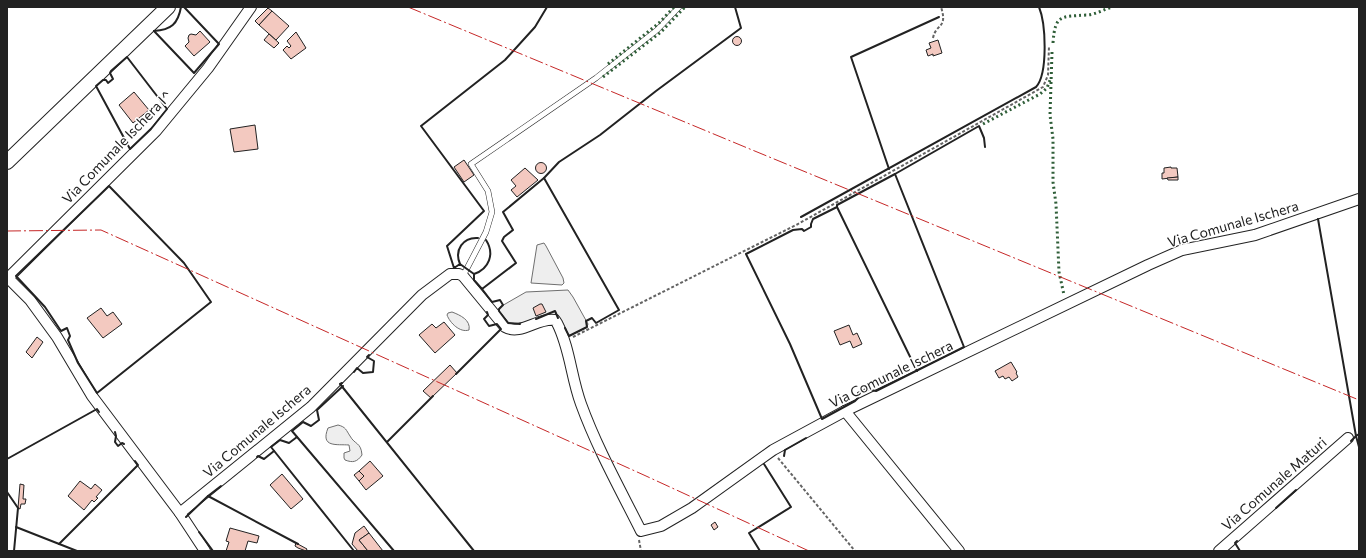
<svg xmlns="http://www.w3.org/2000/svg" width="1366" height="558" viewBox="0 0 1366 558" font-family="Commissioner,sans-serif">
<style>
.green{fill:#eee;stroke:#6f6f6f}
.building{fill:#f3c9c0;stroke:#222}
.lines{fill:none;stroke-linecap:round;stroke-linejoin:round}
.lane-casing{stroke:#222;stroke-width:6}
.street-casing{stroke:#222;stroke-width:12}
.secondary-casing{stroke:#222;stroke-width:16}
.path{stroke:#646464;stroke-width:2;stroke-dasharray:3 2;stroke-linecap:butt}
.lane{stroke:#fff;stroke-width:5}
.street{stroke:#fff;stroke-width:10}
.secondary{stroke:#fff;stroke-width:14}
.hedge{stroke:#2f5e38;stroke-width:3;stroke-dasharray:2 3;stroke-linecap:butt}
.wall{stroke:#222;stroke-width:2}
.power{stroke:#c62828;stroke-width:1;stroke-dasharray:14 3 2 3;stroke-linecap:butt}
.labels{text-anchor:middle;stroke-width:3;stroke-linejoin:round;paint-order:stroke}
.street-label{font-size:14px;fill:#222;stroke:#fff}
</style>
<rect width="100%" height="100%" fill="#fff"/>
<g class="green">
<path d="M544,243L546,246L563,278L564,283L562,285L531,283L537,245Z"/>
<path d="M568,290L573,297L588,324L587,327L569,336L555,311C539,318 526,325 508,323L499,311L500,307L526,292Z"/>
<path d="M452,312C460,315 471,320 469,330C460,333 450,323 447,315L448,313Z"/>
<path d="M338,425C346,427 346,430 350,436C355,445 361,442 362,455C357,462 353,463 345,460L344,458V453L350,451L349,445C337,444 320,448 328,428Z"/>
</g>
<g class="building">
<path d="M268,8L272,11L259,25L255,21Z"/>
<path d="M272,11L289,26L276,40L259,25Z"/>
<path d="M200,31L210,42L194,56L185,46L189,42L188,38L189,35L191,34L196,35Z"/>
<path d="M296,32L306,48L291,59L283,50L287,46L289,48L291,46L287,41Z"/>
<path d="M269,34L279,43L274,48L264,40Z"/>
<circle cx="737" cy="41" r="4.5"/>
<path d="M938,40L942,53L933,56V54L928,56L926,50L931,48L929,43Z"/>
<path d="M134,92L149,110L133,123L119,105Z"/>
<path d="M255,125L258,149L234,152L230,129Z"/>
<path d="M464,160L474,175L464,182L454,167Z"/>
<circle cx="541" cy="168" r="5.5"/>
<path d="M1171,167V168H1177L1178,177L1162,179V173H1164V168Z"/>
<path d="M525,168L538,180L517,197L511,190L516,186L511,180Z"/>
<path d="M1178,177V180H1168L1167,178Z"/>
<path d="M540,304H542L546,312L536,316L533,308Z"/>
<path d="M101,308L107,316L113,312L122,324L103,338L87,318Z"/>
<path d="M444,322L455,335L435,353L419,335L432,324L436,328Z"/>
<path d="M849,325L853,335L857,333L862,344L853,348L850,341L840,345L834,331Z"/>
<path d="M37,337L43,342L32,358L26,352Z"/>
<path d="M1011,362L1017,372L1016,373L1018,377L1012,381L1009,377L1005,379L1003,376L999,378L995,371Z"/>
<path d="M450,365L457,373L431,398L423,391Z"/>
<path d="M370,461L383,476L366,490L359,481L364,476L359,471Z"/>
<path d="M359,471L364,476L359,481L354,475Z"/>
<path d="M282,474L303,499L291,509L270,485Z"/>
<path d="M80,481L91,489L95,484L102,490L96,497L98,498L94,502L92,500L84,510L68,496Z"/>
<path d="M20,484L24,485L23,499H26L25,504H21L20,509L18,508Z"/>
<path d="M715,522L718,527L714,530L711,525Z"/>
<path d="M364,526L369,533L359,540L368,551H358L352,544L355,533Z"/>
<path d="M230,528L259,536L257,543L248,541L245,551H226L229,542L226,541Z"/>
<path d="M369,533L383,551H368L359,540Z"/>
<path d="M296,543L307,549L306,551L298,548L295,546Z"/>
</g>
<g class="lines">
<defs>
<path id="lane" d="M463,276L486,232L492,212L488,191L471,164L596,78L657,30L679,7"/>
<g id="street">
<path d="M8,278L156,131L208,68L251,7"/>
<path d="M7,279L8,278L30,300L57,337L92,396L180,513L311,407L422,295L450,274H459L463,276L505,327C521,336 538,317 555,320L557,323C570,348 571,377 581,404C597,448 620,489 641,531L661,526L692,508L773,450L845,411L1148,265L1182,250L1255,235L1359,199"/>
<path d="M845,411L959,551"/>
<path d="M180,513L205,551"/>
<path d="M1219,551L1348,438"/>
</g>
<path id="secondary" d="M7,162L168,7"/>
</defs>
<use href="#lane" class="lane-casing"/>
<use href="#street" class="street-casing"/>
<use href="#secondary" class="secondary-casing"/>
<g class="path">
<path d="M933,38C936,23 948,29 941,7"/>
<path d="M573,337L798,224L1043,87L1048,75L1049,46"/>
<path d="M778,458L855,551"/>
<path d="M639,540L641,551"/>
</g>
<use href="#lane" class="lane"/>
<use href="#street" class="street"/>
<use href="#secondary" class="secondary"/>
<g class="hedge">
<path d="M1053,43C1055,14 1061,17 1086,15C1095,15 1104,9 1113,7"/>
<path d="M1052,52L1050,115L1053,139V182L1056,204L1059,272L1064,295"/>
<path d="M608,64L659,23L674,7"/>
<path d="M603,77L661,32L685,7"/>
<path d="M983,124L1040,94L1047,88L1050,80"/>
</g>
<g class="wall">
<path d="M547,7L535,27L505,60L421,126L484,211L447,246L454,268L460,264L474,274V280L482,289L516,263L502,241L504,237L513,230L503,212L544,178L559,162L600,135L656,91L741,28L735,7"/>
<path d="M154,31L194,73L219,44L184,7"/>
<path d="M154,31C171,30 178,24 181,7"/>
<path d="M127,57L167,109L151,129L130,149L96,86L103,80H106L108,83L113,79L110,73L111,71Z"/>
<path d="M889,169L851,57L939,17"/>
<path d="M895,174L964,347L876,391L866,389L858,393V398L855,401L822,419L790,344L746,254L793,230L802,229L804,231L811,227V224L813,219L837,207V205Z"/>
<path d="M895,174L979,126L984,138L985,147"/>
<path d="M544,178L619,310L596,323L592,318L586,321L587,327L569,336L565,328"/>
<path d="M109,186L184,263L211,302L97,393L78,363L68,340L70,336L67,328L61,331L45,307L16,276Z"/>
<path d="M837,207L917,371"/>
<path d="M801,217L1036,87C1048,74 1046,24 1039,7"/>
<path d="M1318,219L1356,436L1359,434"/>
<path d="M460,264C454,250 463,237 478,238"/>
<path d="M474,274C489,269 495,254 486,240"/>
<path d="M482,289L492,302L500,300L503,305L499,309V311L508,323L520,324"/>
<path d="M536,319L555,311L558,318"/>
<path d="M354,372L357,368L363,373L373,372L374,361L367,357L369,355"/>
<path d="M456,374L501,329L497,324L489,326L484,319L488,315L487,312"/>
<path d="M342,383L340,384L474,551"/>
<path d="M343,386L317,410L319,420L311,426L303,422L292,431L394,551"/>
<path d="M115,432L116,436L115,442L118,446L122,443L124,444"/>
<path d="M297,437L289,443L280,440L271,447L354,551"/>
<path d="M1351,441L1356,436L1359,447"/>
<path d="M387,442L433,396"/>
<path d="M784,456L785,450L806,438"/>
<path d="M257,457L258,456L264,459L274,451"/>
<path d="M7,459L97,409L99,412"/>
<path d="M7,492L18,508L14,551"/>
<path d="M208,496L221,486"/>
<path d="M1276,508L1296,490"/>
<path d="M186,517L208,496L298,544"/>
<path d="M16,527L77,551"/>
<path d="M199,532L213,551"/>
<path d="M1237,541L1235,543L1240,551"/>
<path d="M59,544L138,465L135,461"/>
<path d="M760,551L749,533L791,507L764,464"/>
</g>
<g class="power">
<path d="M408,7L745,147L1359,400"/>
<path d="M7,231L101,230L646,476L809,551"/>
</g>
</g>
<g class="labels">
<g class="street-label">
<text transform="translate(117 147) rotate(-46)" y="5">Via Comunale Ischera I^</text>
<text transform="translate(1233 224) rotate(-16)" y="5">Via Comunale Ischera</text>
<text transform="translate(891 374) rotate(-26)" y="5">Via Comunale Ischera</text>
<text transform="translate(257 431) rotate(-40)" y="5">Via Comunale Ischera</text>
<text transform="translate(1274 484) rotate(-41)" y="5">Via Comunale Maturi</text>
</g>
</g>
<rect width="1366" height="558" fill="none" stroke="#222222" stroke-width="16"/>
</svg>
